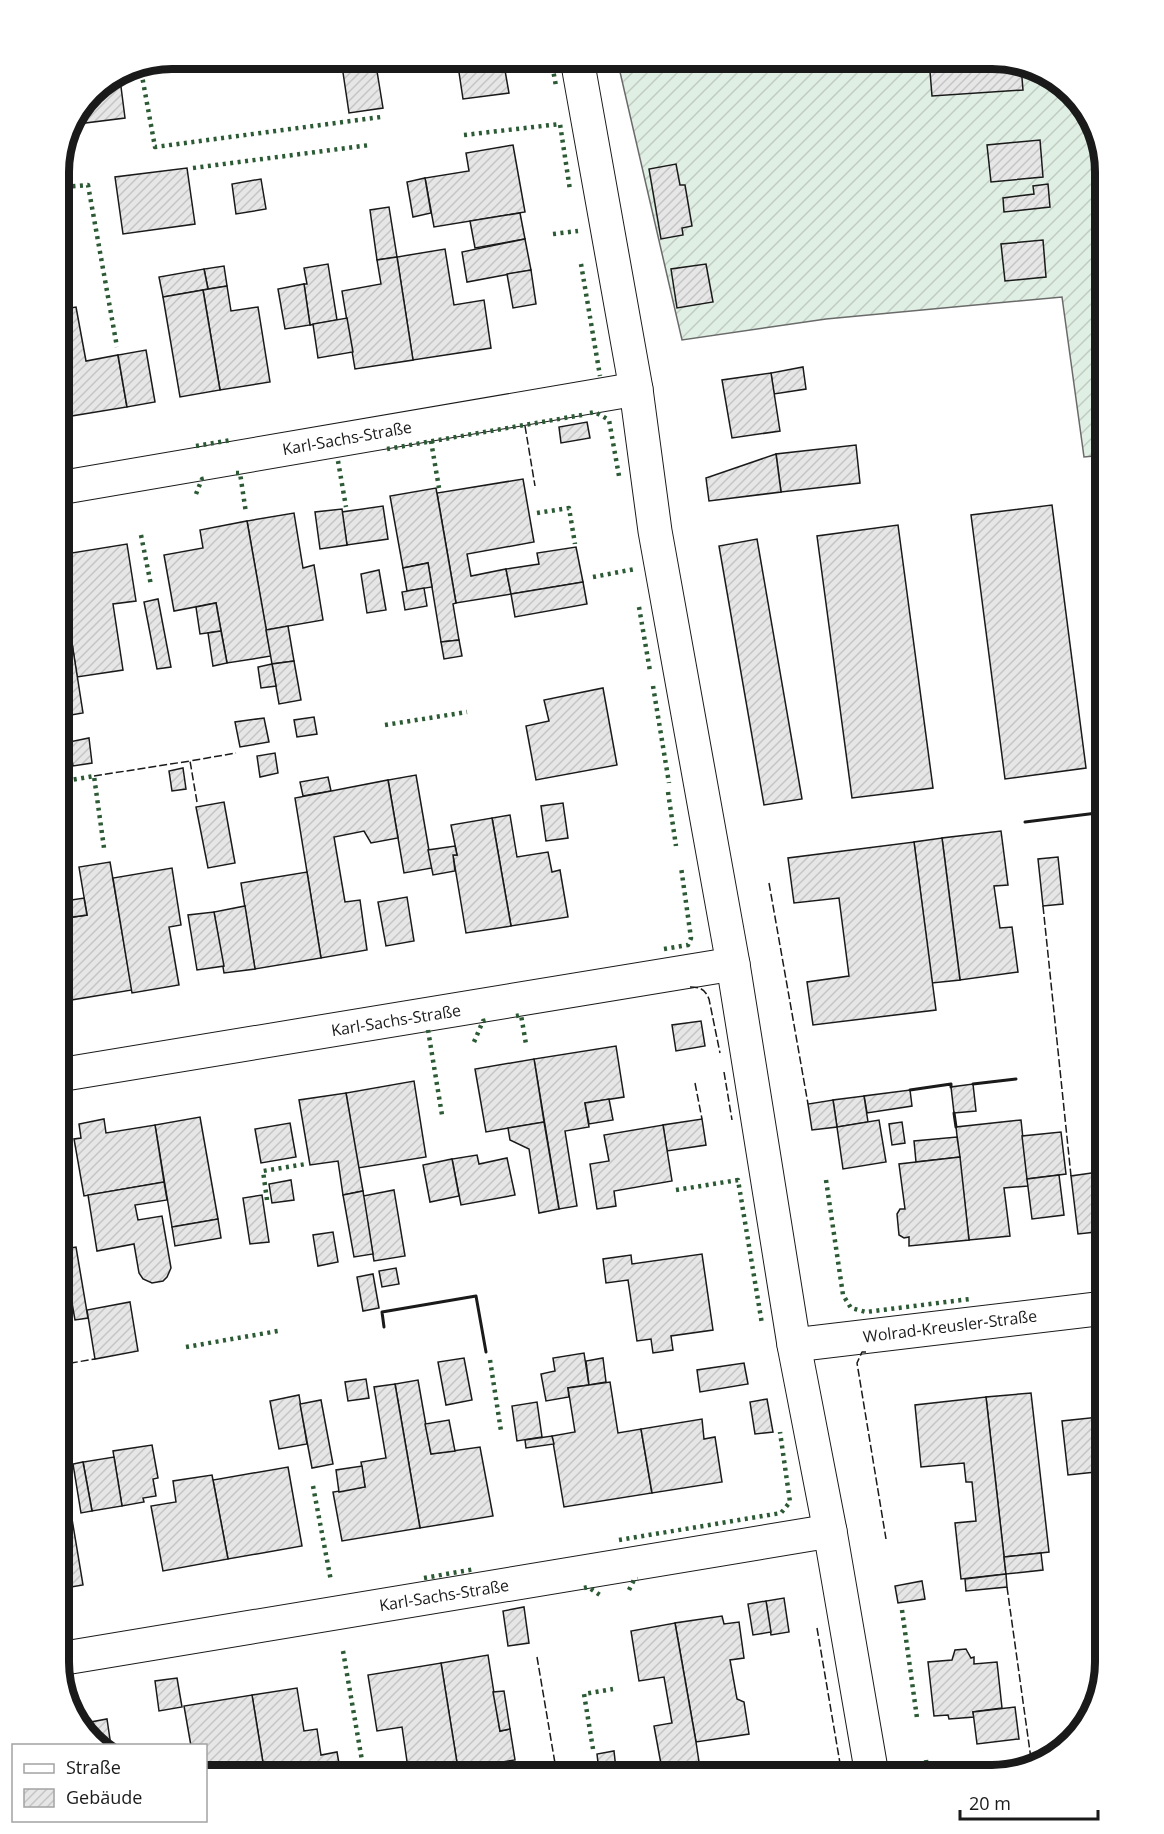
<svg xmlns="http://www.w3.org/2000/svg" width="1164" height="1834" viewBox="0 0 1164 1834" font-family="'Open Sans',sans-serif">
<style>
.garden{fill:url(#garden-furrows);stroke:#6a6a6a;stroke-width:1.5}
.building{fill:url(#building-hatch);stroke:#1a1a1a;stroke-width:1.5}
.lines{fill:none;stroke-linecap:round;stroke-linejoin:round}
.minor-casing{stroke:#1a1a1a;stroke-width:35}
.minor{stroke:#fff;stroke-width:33}
.hedge{stroke:#2b5a34;stroke-width:4.5;stroke-dasharray:3 4.5;stroke-linecap:butt}
.fence{stroke:#1a1a1a;stroke-width:1.5;stroke-dasharray:8 3;stroke-linecap:butt}
.wall{stroke:#1a1a1a;stroke-width:3}
.labels{text-anchor:middle;stroke-width:4.5;stroke-linejoin:round;paint-order:stroke}
.street-label{font-size:16px;fill:#1a1a1a;stroke:#fff}
.rim{fill:none;stroke:#1a1a1a;stroke-width:8}
</style>
<defs>
<pattern id="garden-furrows" width="10" height="10" patternUnits="userSpaceOnUse" patternTransform="scale(1.5)"><rect width="10" height="10" fill="#e0efe3"/><path d="M-1 1l2-2M0 10L10 0M9 11l2-2" fill="none" stroke="#c0ccc2"/></pattern>
<pattern id="building-hatch" width="6" height="6" patternUnits="userSpaceOnUse" patternTransform="scale(1.5)"><rect width="6" height="6" fill="#e6e6e6"/><path d="M-1 1l2-2M0 6l6-6M5 7l2-2" fill="none" stroke="#c5c5c5"/></pattern>
</defs>
<rect width="100%" height="100%" fill="#fff"/>
<path class="garden" d="M617,59H1000L1056,78L1094,121L1105,172V455L1084,457L1062,297L826,319L682,340Z"/>
<g class="building">
<path d="M341,59H375L383,108L349,113Z"/>
<path d="M457,59H503L509,93L463,99Z"/>
<path d="M929,59H1000L1021,66L1023,90L932,96Z"/>
<path d="M120,79L125,118L77,124L88,100L103,98L102,85L110,80Z"/>
<path d="M1040,140L1043,177L991,182L987,145Z"/>
<path d="M513,145L525,212L434,227L425,178L469,171L466,153Z"/>
<path d="M676,164L680,185H685L692,226L682,228L683,235L661,239L649,169Z"/>
<path d="M187,168L195,224L123,234L115,177Z"/>
<path d="M425,178L431,213L413,217L407,182Z"/>
<path d="M261,179L266,209L236,214L232,184Z"/>
<path d="M1048,184L1050,207L1004,212L1003,198L1034,194L1033,186Z"/>
<path d="M389,207L397,257L377,260L370,210Z"/>
<path d="M520,213L525,239L475,248L470,221Z"/>
<path d="M525,239L531,270L467,282L462,252Z"/>
<path d="M1043,240L1046,277L1005,281L1001,244Z"/>
<path d="M445,249L454,305L484,300L491,348L413,360L397,257Z"/>
<path d="M397,257L413,360L355,369L342,291L381,284L377,260Z"/>
<path d="M328,264L337,320L310,325L304,284H307L304,268Z"/>
<path d="M706,264L713,302L677,308L671,269Z"/>
<path d="M224,266L227,286L208,289L204,269Z"/>
<path d="M204,269L208,289L163,297L159,277Z"/>
<path d="M531,270L536,304L513,308L507,274Z"/>
<path d="M304,284L310,325L285,329L278,289Z"/>
<path d="M227,286L231,311L258,307L270,382L220,390L203,290Z"/>
<path d="M203,290L220,390L180,397L163,297Z"/>
<path d="M76,307L86,361L118,355L127,407L59,418V310Z"/>
<path d="M347,318L353,352L318,358L313,324Z"/>
<path d="M146,350L155,402L127,407L118,355Z"/>
<path d="M803,367L806,389L774,394L771,373Z"/>
<path d="M771,373L780,431L732,438L722,380Z"/>
<path d="M587,422L590,438L561,443L559,427Z"/>
<path d="M856,445L860,483L781,492L776,454Z"/>
<path d="M776,454L781,492L709,501L706,478Z"/>
<path d="M523,479L534,542L467,554L471,576L506,569L511,594L456,603L437,493Z"/>
<path d="M436,488L456,603L453,604L459,640L441,642L428,563L403,568L390,496Z"/>
<path d="M1052,505L1086,768L1005,779L971,515Z"/>
<path d="M383,506L388,539L347,545L342,512Z"/>
<path d="M342,509L347,545L320,549L315,512Z"/>
<path d="M294,513L303,568L314,565L323,620L266,630L247,521Z"/>
<path d="M247,521L271,656L227,663L216,603L174,611L164,555L203,548L200,530Z"/>
<path d="M898,525L933,788L852,798L817,536Z"/>
<path d="M757,539L802,799L764,805L719,546Z"/>
<path d="M127,544L136,601L113,604L123,670L77,677L59,555Z"/>
<path d="M576,547L583,582L511,594L506,569L539,564L537,553Z"/>
<path d="M59,560L83,713L59,717Z"/>
<path d="M428,563L432,587L407,591L403,568Z"/>
<path d="M379,570L386,610L367,613L361,574Z"/>
<path d="M583,582L587,604L515,617L511,594Z"/>
<path d="M424,588L427,606L405,610L402,592Z"/>
<path d="M158,599L171,667L157,669L144,602Z"/>
<path d="M216,603L221,631L200,634L196,607Z"/>
<path d="M288,626L294,661L272,664L266,630Z"/>
<path d="M221,631L227,663L213,666L208,633Z"/>
<path d="M459,640L462,656L444,659L441,642Z"/>
<path d="M294,661L301,700L279,704L272,664Z"/>
<path d="M272,664L276,686L261,688L258,667Z"/>
<path d="M603,688L617,765L536,780L526,726L549,721L544,700Z"/>
<path d="M314,717L317,734L297,737L294,720Z"/>
<path d="M264,718L269,742L240,747L235,722Z"/>
<path d="M89,738L92,763L73,766L69,742Z"/>
<path d="M275,753L278,773L260,777L257,756Z"/>
<path d="M183,768L186,789L172,791L169,771Z"/>
<path d="M416,775L432,868L404,873L388,780Z"/>
<path d="M328,777L331,791L303,796L300,782Z"/>
<path d="M388,780L398,838L371,843L364,831L334,837L345,902L360,900L367,950L321,958L295,798Z"/>
<path d="M224,802L235,863L208,868L196,807Z"/>
<path d="M563,803L568,838L546,841L541,806Z"/>
<path d="M510,815L517,857L548,852L552,872L560,870L568,917L511,926L492,818Z"/>
<path d="M492,818L511,926L466,933L453,855H457L451,825Z"/>
<path d="M1105,822V874L1099,823Z"/>
<path d="M1001,831L1008,885L994,886L1000,928L1012,927L1018,972L960,980L942,838Z"/>
<path d="M942,838L960,980L932,983L914,842Z"/>
<path d="M914,842L936,1010L813,1025L807,982L849,976L839,898L794,903L788,858Z"/>
<path d="M455,846L457,855H453L455,871L433,875L428,850Z"/>
<path d="M1058,857L1063,904L1043,906L1038,859Z"/>
<path d="M110,862L132,990L59,1002V951L62,950L59,936V919L87,915L79,867Z"/>
<path d="M172,868L181,925L169,927L179,985L132,993L113,878Z"/>
<path d="M307,872L321,958L255,969L241,883Z"/>
<path d="M407,897L414,941L386,946L378,902Z"/>
<path d="M84,898L87,915L59,919V902Z"/>
<path d="M245,906L255,969L224,973L214,912Z"/>
<path d="M214,912L224,966L197,970L188,915Z"/>
<path d="M701,1021L705,1046L676,1051L672,1025Z"/>
<path d="M616,1046L624,1097L585,1103L589,1127L565,1131L577,1206L559,1209L534,1059Z"/>
<path d="M534,1059L544,1122L486,1132L475,1069Z"/>
<path d="M414,1081L426,1157L358,1168L346,1093Z"/>
<path d="M973,1084L976,1111L954,1113L951,1087Z"/>
<path d="M910,1090L912,1106L867,1113L864,1096Z"/>
<path d="M346,1093L363,1191L343,1195L338,1161L310,1165L299,1100Z"/>
<path d="M864,1096L868,1122L837,1127L833,1100Z"/>
<path d="M609,1099L613,1120L589,1124L585,1103Z"/>
<path d="M833,1100L837,1127L812,1130L808,1104Z"/>
<path d="M200,1117L218,1219L172,1227L155,1125Z"/>
<path d="M104,1119L106,1133L155,1125L164,1182L84,1196L74,1139L81,1138L79,1124Z"/>
<path d="M702,1119L706,1145L667,1151L663,1125Z"/>
<path d="M879,1120L886,1162L843,1169L837,1127Z"/>
<path d="M1021,1120L1028,1186L1004,1188L1010,1236L969,1240L956,1127Z"/>
<path d="M544,1122L559,1209L539,1213L529,1149L510,1140L508,1128Z"/>
<path d="M902,1122L905,1143L892,1145L889,1124Z"/>
<path d="M290,1123L296,1157L261,1163L255,1129Z"/>
<path d="M663,1125L672,1181L614,1191L616,1206L597,1209L590,1164L609,1161L604,1135Z"/>
<path d="M1061,1132L1066,1174L1027,1179L1022,1136Z"/>
<path d="M957,1137L960,1157L916,1162L914,1141Z"/>
<path d="M477,1155L479,1164L507,1158L515,1195L461,1205L452,1159Z"/>
<path d="M960,1157L969,1240L909,1246V1237L904,1238L899,1235L897,1214L900,1209H905L899,1164Z"/>
<path d="M452,1159L459,1196L430,1202L423,1165Z"/>
<path d="M1105,1171V1231L1078,1234L1071,1176Z"/>
<path d="M1059,1175L1064,1215L1032,1219L1027,1179Z"/>
<path d="M291,1180L294,1200L272,1203L269,1184Z"/>
<path d="M164,1182L167,1200L135,1205L138,1220L162,1216L171,1268L167,1277L163,1281L152,1283L143,1279L139,1273L134,1244L97,1251L88,1195Z"/>
<path d="M394,1190L405,1256L374,1261L363,1196Z"/>
<path d="M363,1191L373,1254L354,1257L343,1195Z"/>
<path d="M262,1195L269,1242L250,1244L243,1198Z"/>
<path d="M218,1219L221,1238L175,1246L172,1227Z"/>
<path d="M333,1232L338,1262L318,1266L313,1235Z"/>
<path d="M76,1247L88,1318L75,1320L72,1303L59,1306V1250Z"/>
<path d="M702,1254L713,1330L671,1336L673,1350L653,1353L651,1339L637,1341L628,1280L606,1283L603,1259L631,1255L632,1264Z"/>
<path d="M396,1268L399,1284L382,1287L379,1271Z"/>
<path d="M373,1274L379,1308L363,1311L357,1277Z"/>
<path d="M130,1302L138,1351L95,1359L87,1310Z"/>
<path d="M584,1353L589,1385L568,1388L569,1397L546,1401L541,1374L555,1371L553,1358Z"/>
<path d="M464,1358L472,1400L446,1405L438,1362Z"/>
<path d="M603,1358L606,1382L589,1385L586,1361Z"/>
<path d="M744,1363L748,1384L700,1392L697,1370Z"/>
<path d="M366,1379L369,1398L348,1401L345,1382Z"/>
<path d="M418,1380L431,1454L480,1447L493,1516L420,1528L395,1384Z"/>
<path d="M610,1382L618,1433L641,1429L652,1493L564,1507L552,1436L575,1432L568,1388Z"/>
<path d="M395,1384L420,1528L342,1541L333,1492L365,1487L361,1462L386,1458L374,1387Z"/>
<path d="M1031,1393L1049,1552L1004,1557L986,1397Z"/>
<path d="M299,1395L307,1444L279,1449L270,1401Z"/>
<path d="M986,1397L1006,1574L961,1579L955,1523L976,1521L972,1482H966L964,1463L921,1467L915,1405Z"/>
<path d="M767,1399L773,1432L755,1434L750,1402Z"/>
<path d="M321,1400L333,1464L312,1468L300,1404Z"/>
<path d="M537,1402L542,1437L517,1441L512,1406Z"/>
<path d="M1105,1416V1471L1099,1417Z"/>
<path d="M1099,1417L1105,1471L1068,1475L1062,1421Z"/>
<path d="M702,1419L704,1439L715,1437L722,1482L652,1493L641,1429Z"/>
<path d="M449,1420L455,1451L431,1454L425,1424Z"/>
<path d="M552,1436L554,1444L526,1448L525,1440Z"/>
<path d="M152,1445L158,1478L153,1479L156,1496L143,1498L144,1502L122,1506L113,1451Z"/>
<path d="M114,1457L122,1506L92,1511L83,1462Z"/>
<path d="M83,1462L92,1511L81,1513L73,1464Z"/>
<path d="M362,1466L365,1487L339,1492L336,1470Z"/>
<path d="M288,1467L302,1546L228,1559L213,1480Z"/>
<path d="M212,1475L228,1559L163,1571L151,1506L176,1502L173,1481Z"/>
<path d="M71,1513L83,1585L59,1589V1515Z"/>
<path d="M1041,1553L1043,1570L1006,1574L1004,1557Z"/>
<path d="M1006,1574L1007,1587L966,1591L965,1579Z"/>
<path d="M922,1581L925,1599L898,1603L895,1586Z"/>
<path d="M784,1598L789,1632L771,1635L766,1601Z"/>
<path d="M766,1601L771,1632L753,1635L748,1604Z"/>
<path d="M524,1607L529,1643L508,1646L503,1611Z"/>
<path d="M722,1616L724,1624L739,1622L744,1658L730,1660L737,1699L744,1702L749,1734L696,1742L675,1623Z"/>
<path d="M675,1623L696,1742L701,1775H663L654,1726L672,1723L664,1677L639,1681L631,1631Z"/>
<path d="M966,1649L971,1658L974,1657V1664L997,1662L1002,1708L973,1712L974,1717L949,1719L948,1715L934,1716L928,1662L952,1660L955,1650Z"/>
<path d="M488,1655L500,1731L510,1729L515,1760L458,1769L441,1663Z"/>
<path d="M441,1663L458,1769L421,1775H409L402,1727L377,1731L368,1675Z"/>
<path d="M177,1678L182,1707L159,1711L155,1681Z"/>
<path d="M297,1688L304,1731L317,1729L321,1755L337,1752L341,1775H265L252,1695Z"/>
<path d="M504,1691L510,1729L500,1731L493,1692Z"/>
<path d="M252,1695L265,1775H235L232,1762L206,1766V1746H191L184,1706Z"/>
<path d="M1015,1707L1019,1739L977,1744L973,1712Z"/>
<path d="M107,1719L111,1746H99L80,1724Z"/>
<path d="M614,1751L616,1769L599,1771L597,1754Z"/>
<path d="M232,1762L235,1775H206V1766Z"/>
</g>
<g class="lines">
<defs>
<g id="minor">
<path d="M577,59L636,389L655,531L733,964L794,1345L830,1531L872,1775"/>
<path d="M59,488L636,389"/>
<path d="M59,1075L733,964"/>
<path d="M794,1345L1105,1308"/>
<path d="M59,1659L830,1531"/>
</g>
</defs>
<use href="#minor" class="minor-casing"/>
<use href="#minor" class="minor"/>
<g class="hedge">
<path d="M551,59L556,86"/>
<path d="M140,65L155,147L381,117"/>
<path d="M464,135L560,124L570,190"/>
<path d="M193,168L370,145"/>
<path d="M65,187L88,185L117,347"/>
<path d="M553,234L578,231"/>
<path d="M581,264L600,376"/>
<path d="M590,413L595,412L609,420L619,476"/>
<path d="M431,441L439,488"/>
<path d="M196,446L231,440"/>
<path d="M387,449L582,415"/>
<path d="M338,461L346,507"/>
<path d="M236,473H240L246,513"/>
<path d="M196,494L202,479L207,478"/>
<path d="M537,513L569,508L575,544"/>
<path d="M141,535L151,585"/>
<path d="M593,577L635,569"/>
<path d="M639,607L650,671"/>
<path d="M653,686L669,783"/>
<path d="M385,725L467,712"/>
<path d="M59,782L94,776L104,848"/>
<path d="M668,792L676,846"/>
<path d="M664,949L688,945L691,938L681,867"/>
<path d="M516,1016L521,1015L526,1044"/>
<path d="M428,1030L442,1115"/>
<path d="M474,1042L483,1021L487,1020"/>
<path d="M826,1180L843,1295L851,1308L866,1312L970,1299"/>
<path d="M676,1190L738,1180L762,1324"/>
<path d="M267,1200L263,1171L306,1164"/>
<path d="M186,1347L278,1331"/>
<path d="M490,1360L501,1431"/>
<path d="M1103,1478L1105,1501"/>
<path d="M313,1486L331,1581"/>
<path d="M619,1540L781,1513L790,1502L780,1432"/>
<path d="M424,1578L475,1569"/>
<path d="M584,1588L588,1587L600,1595"/>
<path d="M629,1590L634,1580L638,1579"/>
<path d="M902,1610L917,1718"/>
<path d="M343,1651L364,1772"/>
<path d="M593,1749L584,1694L613,1689"/>
<path d="M926,1760L928,1775"/>
</g>
<g class="fence">
<path d="M525,426L535,486"/>
<path d="M94,776L190,761"/>
<path d="M197,802L190,761L236,753"/>
<path d="M769,883L808,1104"/>
<path d="M1043,906L1071,1176"/>
<path d="M690,987C700,987 705,989 709,999L720,1053"/>
<path d="M724,1072L732,1120"/>
<path d="M695,1083L702,1119"/>
<path d="M866,1352H862L857,1363L886,1539"/>
<path d="M59,1365L95,1359"/>
<path d="M1007,1587L1032,1766"/>
<path d="M817,1628L842,1775"/>
<path d="M537,1657L557,1775"/>
</g>
<g class="wall">
<path d="M1025,822L1105,812"/>
<path d="M973,1084L1016,1079"/>
<path d="M910,1090L951,1084V1087"/>
<path d="M954,1113L956,1127"/>
<path d="M384,1327L382,1312L476,1296L486,1352"/>
</g>
</g>
<g class="labels">
<g class="street-label">
<text transform="translate(347 438) rotate(-10)" y="6">Karl-Sachs-Straße</text>
<text transform="translate(396 1020) rotate(-9)" y="6">Karl-Sachs-Straße</text>
<text transform="translate(950 1326) rotate(-7)" y="6">Wolrad-Kreusler-Straße</text>
<text transform="translate(444 1595) rotate(-9)" y="6">Karl-Sachs-Straße</text>
</g>
</g>
<path d="M0 0H1164V1834H0ZM172 69H992A103 103 0 0 1 1095 172V1662A103 103 0 0 1 992 1765H172A103 103 0 0 1 69 1662V172A103 103 0 0 1 172 69Z" fill="#fff" fill-rule="evenodd"/>
<path class="rim" d="M172 69H992A103 103 0 0 1 1095 172V1662A103 103 0 0 1 992 1765H172A103 103 0 0 1 69 1662V172A103 103 0 0 1 172 69Z"/>
<rect x="12" y="1744" width="195" height="78" fill="#ffffff" stroke="#a3a3a3" stroke-width="1.5"/>
<rect x="24" y="1764" width="30" height="9" fill="#ffffff" stroke="#a3a3a3" stroke-width="1.5"/>
<text x="66" y="1774" font-size="18" fill="#1a1a1a">Straße</text>
<rect x="24" y="1789" width="30" height="18" fill="url(#building-hatch)" stroke="#a3a3a3" stroke-width="1.5"/>
<text x="66" y="1804" font-size="18" fill="#1a1a1a">Gebäude</text>
<path d="M960 1810v9h138v-9" fill="none" stroke="#1a1a1a" stroke-width="3"/>
<text x="969" y="1810" font-size="18" fill="#1a1a1a" stroke="#ffffff" stroke-width="4.5" paint-order="stroke">20 m</text>
</svg>
